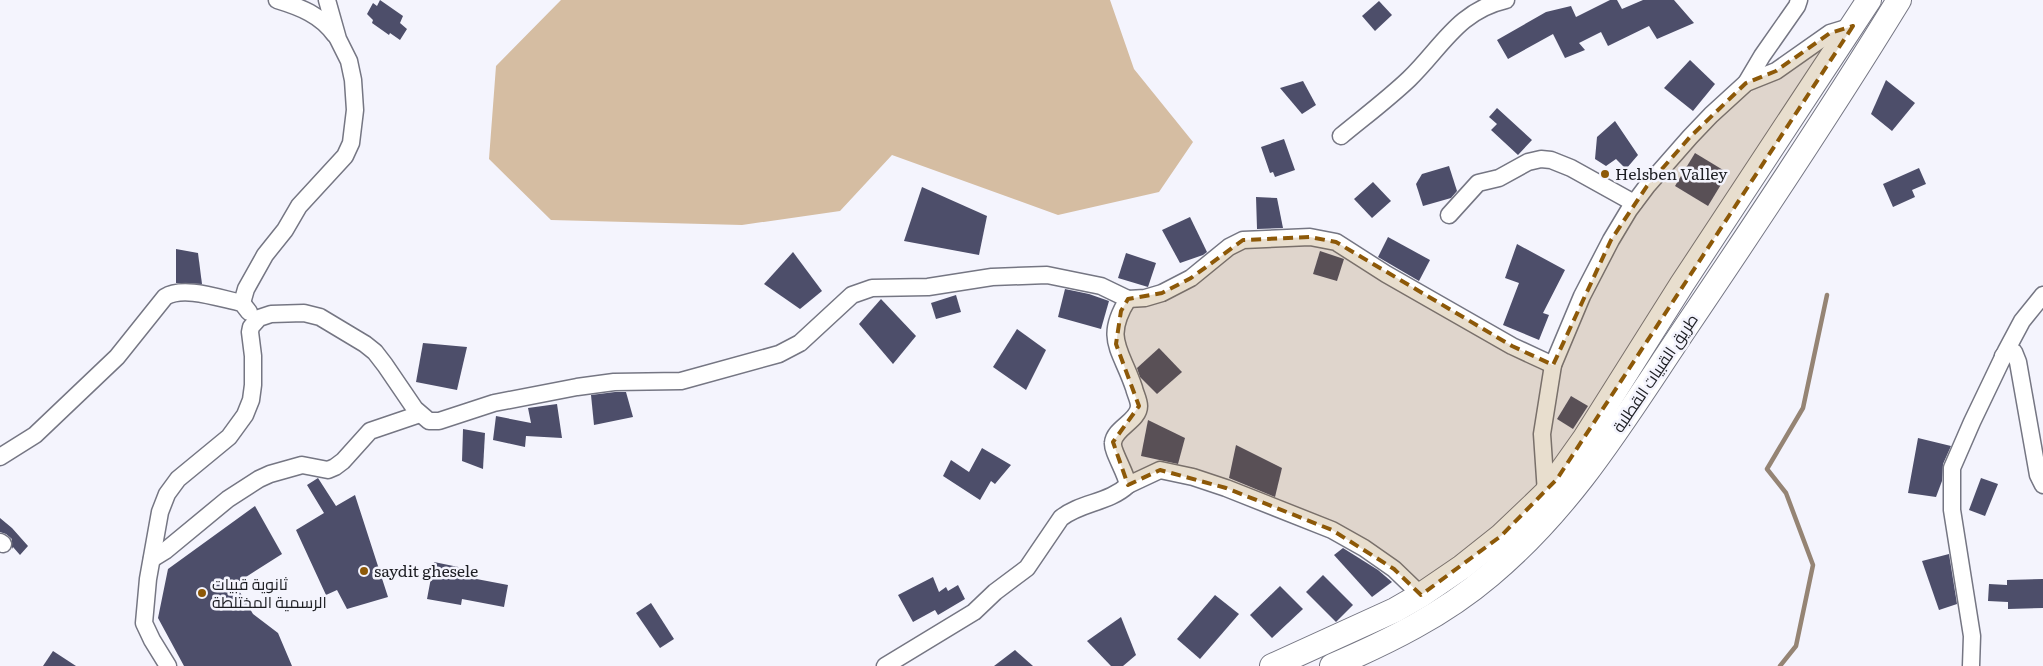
<svg xmlns="http://www.w3.org/2000/svg" width="2043" height="666" viewBox="0 0 2043 666" font-family="Literata,Cairo,serif">
<style>
.forest{fill:#d5bda2}
.lines{fill:none;stroke-linecap:round;stroke-linejoin:round}
.stream{stroke:#958474;stroke-width:4.5}
.building{fill:#4d4e6a}
.minor-casing{stroke:#757683;stroke-width:19}
.secondary-casing{stroke:#757683;stroke-width:26}
.minor{stroke:#fff;stroke-width:16}
.secondary{stroke:#fff;stroke-width:24}
.marked{fill:#8d5908;fill-opacity:0.2;stroke:#8d5908;stroke-width:4;stroke-dasharray:10 6;stroke-linejoin:round}
.poi-dot{fill:#8d5908;stroke:#f4f4fd;stroke-width:2}
.labels{text-anchor:middle;stroke-width:5;stroke-linejoin:round;paint-order:stroke}
.poi-label{font-size:16px;fill:#1d1e23;stroke:#f4f4fd;text-anchor:start}
.street-label{font-size:16px;fill:#1d1e23;stroke:#f4f4fd}
</style>
<rect width="100%" height="100%" fill="#f4f4fd"/>
<path class="forest" d="M561,0H1110L1134,69L1193,142L1159,192L1058,215L892,155L840,211L742,225L551,220L489,159L496,66Z"/>
<g class="lines">
<path class="stream" d="M1780,666L1796,646L1813,565L1786,493L1767,469L1803,408L1827,295"/>
</g>
<g class="building">
<path d="M380,0L403,16L400,23L407,29L400,40L390,33L389,35L372,23L373,20L367,14L373,3L377,6Z"/>
<path d="M1610,0H1617L1622,9L1643,0H1674L1694,23L1657,39L1649,26L1608,46L1601,32L1579,43L1585,50L1565,58L1553,34L1508,59L1497,40L1546,12L1571,6L1576,17Z"/>
<path d="M1379,1L1392,15L1375,31L1362,16Z"/>
<path d="M1690,60L1715,84L1693,111L1664,88Z"/>
<path d="M1886,80L1915,103L1892,131L1871,114Z"/>
<path d="M1303,81L1316,105L1302,114L1280,88Z"/>
<path d="M1497,108L1532,140L1518,155L1491,130L1497,124L1489,117Z"/>
<path d="M1615,121L1638,155L1626,169L1616,159L1606,166L1595,159L1597,137Z"/>
<path d="M1284,139L1295,170L1275,177L1273,172L1270,173L1261,147Z"/>
<path d="M1695,153L1728,173L1708,206L1675,186Z"/>
<path d="M1449,166L1457,191L1451,198L1423,206L1416,184L1422,174Z"/>
<path d="M1919,168L1926,184L1912,190L1915,197L1893,207L1883,184Z"/>
<path d="M1373,182L1391,201L1372,218L1354,199Z"/>
<path d="M922,187L987,216L979,255L904,241Z"/>
<path d="M1256,197L1277,198L1283,228L1257,229Z"/>
<path d="M1190,217L1207,252L1203,255L1180,263L1162,230Z"/>
<path d="M1388,237L1430,260L1419,281L1378,257Z"/>
<path d="M1517,244L1565,270L1543,313L1549,315L1539,340L1503,325L1519,283L1505,278Z"/>
<path d="M176,249L198,253L202,284L176,283Z"/>
<path d="M1320,251L1344,259L1337,281L1313,274Z"/>
<path d="M793,252L822,291L800,309L764,284Z"/>
<path d="M1126,253L1156,263L1148,287L1118,278Z"/>
<path d="M1065,289L1089,294L1109,301L1101,329L1058,317Z"/>
<path d="M956,295L961,312L936,319L931,303Z"/>
<path d="M881,299L916,336L893,364L859,324Z"/>
<path d="M1017,329L1046,350L1026,390L993,367Z"/>
<path d="M423,343L467,347L457,390L416,382Z"/>
<path d="M1159,348L1182,372L1157,394L1140,377L1137,368Z"/>
<path d="M615,392H626L633,417L594,425L591,395Z"/>
<path d="M1571,396L1588,406L1573,429L1557,419Z"/>
<path d="M557,404L562,438L526,436L525,447L493,440L496,416L531,423L528,408Z"/>
<path d="M1148,420L1185,438L1178,464L1141,456Z"/>
<path d="M463,429L485,433L483,469L462,461Z"/>
<path d="M1918,438L1951,446L1943,464L1942,481L1936,497L1908,493Z"/>
<path d="M1236,445L1282,468L1275,497L1229,478Z"/>
<path d="M982,448L1011,465L995,484L991,481L980,500L943,476L951,460L969,472Z"/>
<path d="M318,478L336,506L355,495L388,597L347,609L337,590L326,595L296,530L324,513L307,485Z"/>
<path d="M1981,478L1998,484L1985,516L1969,510Z"/>
<path d="M255,506L282,554L235,584L253,614L278,633L292,666H184L158,618L168,569Z"/>
<path d="M0,518L12,528L28,546L20,555L13,547L12,549V539L6,534L0,532Z"/>
<path d="M1343,548L1378,570L1392,582L1372,597L1334,555Z"/>
<path d="M1949,554L1957,604L1939,610L1922,561Z"/>
<path d="M434,562L468,569L466,577L508,585L504,607L462,599L461,605L427,599Z"/>
<path d="M1323,575L1353,605L1336,622L1306,592Z"/>
<path d="M933,577L939,592L946,587L948,591L958,585L965,599L938,615L935,610L913,622L898,595Z"/>
<path d="M2043,579V608L2008,609V602L1988,601L1989,584L2007,585V580Z"/>
<path d="M1280,586L1303,609L1272,638L1250,615Z"/>
<path d="M1215,595L1239,614L1200,659L1177,639Z"/>
<path d="M651,603L674,639L660,648L636,613Z"/>
<path d="M1121,617L1136,655L1123,666H1111L1087,641Z"/>
<path d="M1015,650L1033,666H994Z"/>
<path d="M53,651L76,666H43Z"/>
</g>
<g class="lines">
<defs>
<g id="minor">
<path d="M277,0C300,7 321,15 335,35"/>
<path d="M1746,83L1762,56L1797,6L1799,0"/>
<path d="M1341,136C1364,117 1388,99 1409,79C1442,47 1458,11 1506,0"/>
<path d="M1449,215L1478,183L1499,178L1528,162L1541,159L1551,160L1571,168L1634,203"/>
<path d="M1128,299C1103,339 1121,349 1134,388C1135,393 1139,400 1139,406C1139,421 1114,428 1113,443C1112,451 1126,473 1128,485L1160,470L1193,477L1226,488L1332,530L1364,548L1394,569L1421,595"/>
<path d="M242,303L246,289L265,255L285,230L299,206L345,156L351,143L355,110L353,80L349,61L338,39L327,0"/>
<path d="M2003,356L2014,352L2018,362L2038,475L2043,485"/>
<path d="M0,457L35,435L117,357L165,297C184,285 221,299 242,303L249,312"/>
<path d="M1546,493L1542,434L1553,365L1582,296L1611,240L1629,210L1647,186L1690,137L1711,115L1746,83L1776,71L1830,33L1853,26"/>
<path d="M0,542L3,544"/>
<path d="M152,559L165,551L228,499L259,479L270,474L302,465L328,470L335,467L343,461L370,431L420,414"/>
<path d="M168,666L152,640L144,623L148,579L160,512L167,494L178,479L229,437L245,415L251,400L253,385V356L250,332L251,327L259,318L271,314L304,313L320,317L365,344L375,352L385,365L415,409L429,421H439L494,403L577,387L614,382L681,381L779,354L800,343L852,295L872,288L928,287L992,277L1047,275L1101,286L1128,299L1145,298L1162,293L1191,278L1229,247L1243,240L1310,237L1336,242L1386,274L1512,346L1553,365"/>
<path d="M885,666L974,612L995,592L1027,568L1061,518C1081,502 1109,503 1128,485"/>
<path d="M1971,666L1972,636L1952,510V468L1972,422L2006,351L2022,321L2043,295"/>
</g>
<g id="secondary">
<path d="M1272,666L1395,610L1421,595L1462,567L1501,536L1546,493L1585,438L1682,284L1869,0"/>
<path d="M1332,666C1388,642 1443,615 1490,575C1574,505 1626,416 1686,327C1759,219 1831,111 1899,0"/>
</g>
</defs>
<use href="#minor" class="minor-casing"/>
<use href="#secondary" class="secondary-casing"/>
<use href="#minor" class="minor"/>
<use href="#secondary" class="secondary"/>
</g>
<path class="marked" d="M1853,26L1557,479L1501,536L1421,595L1394,569L1332,530L1226,488L1160,470L1128,485L1113,442L1139,406L1116,344L1121,311L1128,299L1162,293L1191,278L1243,240L1310,237L1336,242L1512,346L1553,365L1611,240L1647,186L1690,137L1746,83L1776,71L1830,33Z"/>
<g class="poi-dot">
<circle cx="1605" cy="174" r="5"/>
<circle cx="364" cy="571" r="5"/>
<circle cx="202" cy="593" r="5"/>
</g>
<g class="labels">
<g class="poi-label">
<text x="1615" y="180">Helsben Valley</text>
<text x="374" y="577">saydit ghesele</text>
<text x="212" y="590">ثانوية قبيات<tspan x="212" dy="18">الرسمية المختلطة</tspan></text>
</g>
<g class="street-label">
<text transform="translate(1655 373) rotate(-56)" y="6">طريق القبيات القطلبة</text>
</g>
</g>
</svg>
